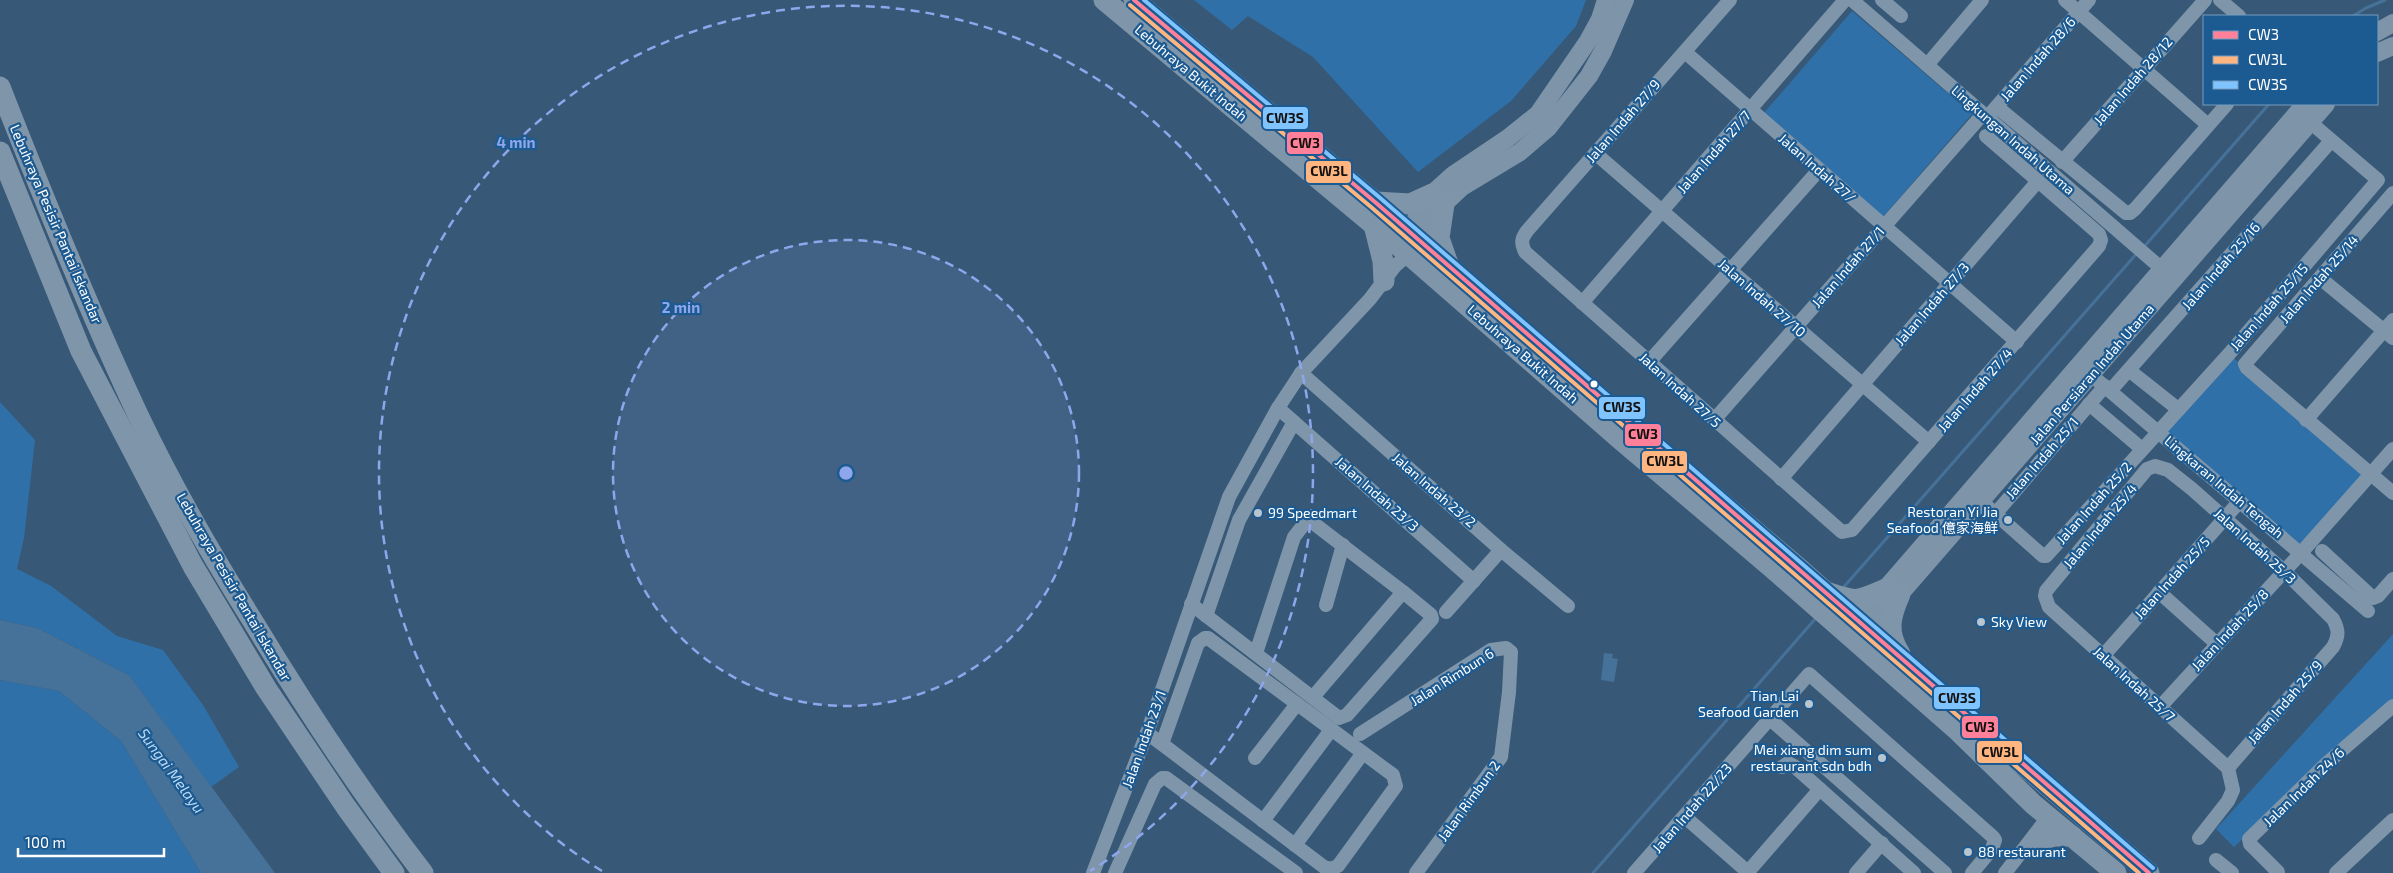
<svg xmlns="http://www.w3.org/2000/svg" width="2393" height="873" viewBox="0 0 2393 873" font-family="'Exo 2','Noto Sans SC',sans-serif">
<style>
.green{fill:#3070a8}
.water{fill:#467198}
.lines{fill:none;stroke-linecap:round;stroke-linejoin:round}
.stream{stroke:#467198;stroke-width:3}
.minor{stroke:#7f96aa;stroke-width:14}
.major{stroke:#7e95a9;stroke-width:18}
.highway{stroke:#7f95a9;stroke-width:21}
.bus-1-casing{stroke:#1c5a92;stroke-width:8}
.bus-2-casing{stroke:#1c5a92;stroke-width:8}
.bus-3-casing{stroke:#1c5a92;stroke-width:8}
.bus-1{stroke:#ff8098;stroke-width:4}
.bus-2{stroke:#ffb580;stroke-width:4}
.bus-3{stroke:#80c4ff;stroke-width:4}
.ring{fill:none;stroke:#8ea6ec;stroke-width:2.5;stroke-dasharray:9 6}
.bus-dot{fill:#fff;stroke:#1c5a92;stroke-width:2}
.poi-dot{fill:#b9c5cf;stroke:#1c5a92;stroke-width:2}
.labels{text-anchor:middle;stroke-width:4.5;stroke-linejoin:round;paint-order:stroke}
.street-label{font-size:14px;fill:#fff;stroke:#1c5a92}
.poi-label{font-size:14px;fill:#fff;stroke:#1c5a92;text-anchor:end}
.water-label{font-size:15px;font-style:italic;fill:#b9daf5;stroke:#1c5a92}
.centre{fill:#8ea6ec;stroke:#1c5a92;stroke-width:2.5}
.ring-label{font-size:15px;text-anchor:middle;font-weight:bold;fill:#8ea6ec;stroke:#1c5a92;stroke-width:4.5;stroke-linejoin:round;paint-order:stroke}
.line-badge{stroke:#1c5a92;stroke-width:2}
.pale-badge-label{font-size:14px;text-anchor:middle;font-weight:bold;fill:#111}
</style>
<rect width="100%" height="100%" fill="#375977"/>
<g class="green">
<path d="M1194,0H1586L1576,26L1511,101L1418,172L1313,57L1248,16L1232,30Z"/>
<path d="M1852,11L1972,114L1883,217L1763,114Z"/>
<path d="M2229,354L2370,475L2301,553L2158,432Z"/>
<path d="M0,402L35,440L24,538L17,569L51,586L117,636L163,650L203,705L239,767L211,787L129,675L37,628L0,620Z"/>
<path d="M2393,634V699L2382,707L2234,847L2216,829Z"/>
<path d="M0,680L59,691L121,741L201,873H0Z"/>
</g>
<g class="water">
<path d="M0,620L37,628L129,675L275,873H201L121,741L59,691L0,680Z"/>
<path d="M1604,653L1613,654L1612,658L1618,659L1614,682L1601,680Z"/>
</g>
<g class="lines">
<g class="stream">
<path d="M2353,16L2366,8L2385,0"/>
<path d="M2143,248L2269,104"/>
<path d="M1842,589L2138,252"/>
<path d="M1593,873L1816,618"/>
</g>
<g class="minor">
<path d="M1730,0L1527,231C1521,239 1521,243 1525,252L1842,532L1852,530L2099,246L2101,240L2099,234L2038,181"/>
<path d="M1852,0L2169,275"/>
<path d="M1882,0L1901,16"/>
<path d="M2065,0L2208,125"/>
<path d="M2220,0L2239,16"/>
<path d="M1685,52L2017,342"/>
<path d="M1927,65L1982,0"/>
<path d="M1997,107L2126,213H2130L2135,209L2227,104"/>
<path d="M1991,113L2089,0"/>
<path d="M1595,153L1929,442"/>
<path d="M2062,162L2205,0"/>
<path d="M2393,193L2245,364L2247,368L2393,493"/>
<path d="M2320,278L2393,338"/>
<path d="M1582,303L1845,0"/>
<path d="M1649,362L1819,170"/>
<path d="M2083,368L2368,611"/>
<path d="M2130,371L2178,409"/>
<path d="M1301,373L1501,550L1568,606"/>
<path d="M2110,391L2331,141"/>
<path d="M2089,404L2142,449"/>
<path d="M1278,408L1474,581"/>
<path d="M1714,420L1983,114"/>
<path d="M2306,420L2393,320"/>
<path d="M2155,466L2168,470L2192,489L2284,571L2333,619C2339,630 2339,636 2333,647L2228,768L2049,607L2045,596L2046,591L2147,469Z"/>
<path d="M1781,479L2038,181L1986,136"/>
<path d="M1981,501L2043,556H2046L2229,354L2378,180L2310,122"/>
<path d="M1996,513L2105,386"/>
<path d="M2322,551L2373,598L2378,596L2393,579"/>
<path d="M2159,592L2217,644"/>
<path d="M1191,604L1339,718L1347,715L1432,619L1431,615L1403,592"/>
<path d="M1326,605L1343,545"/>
<path d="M1446,612L1501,550"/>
<path d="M1206,616L1239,520L1294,422"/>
<path d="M1256,653L1294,537L1305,523L1312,522L1403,592L1313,697"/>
<path d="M2103,656L2240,501"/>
<path d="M2160,707L2301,553L2393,449"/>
<path d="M1770,719L1945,873"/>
<path d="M1147,733L1162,744L1324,867L1330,869L1338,866L1396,786L1393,775L1208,638H1205L1198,643L1162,744"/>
<path d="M1360,734L1491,650L1506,648L1511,652L1509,692L1501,757L1416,873"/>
<path d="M1255,758L1297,704"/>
<path d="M1782,767L1788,763L1794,766L1914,873"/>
<path d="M1685,817L1749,873"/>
<path d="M1263,821L1331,730"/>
<path d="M2199,838L2228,801L2233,790L2228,768"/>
<path d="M1295,845L1363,753"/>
<path d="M2216,860L2232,873"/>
<path d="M2278,872L2250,844L2249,839L2327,763L2393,706"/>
<path d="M1093,873L1147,733L1229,497L1278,408L1301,373L1370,299L1395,266L1409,254"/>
<path d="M1115,873L1155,784L1162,778H1166L1296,873"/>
<path d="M1634,873L1809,674L1993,837L1995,840L1992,849L1972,873"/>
<path d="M1747,873L1820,789"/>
<path d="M1856,873L1882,843"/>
<path d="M2005,873L2049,816"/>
<path d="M2336,873L2393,820"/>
</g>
<g class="major">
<path d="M2377,32L2393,23"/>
<path d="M2377,53L2393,46"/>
<path d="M1402,241L1432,194L1453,175L1508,138L1538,114L1588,41L1600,19L1606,0"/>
<path d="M1412,250L1444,204L1462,187L1520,152L1548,128L1589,76L1603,51L1625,0"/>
<path d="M1849,631L2305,104"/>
<path d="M1859,641L2326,104"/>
</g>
<g class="highway">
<path d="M1104,0L1399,246L1620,439L1771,567L1956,729L2033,804L2116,873"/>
<path d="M1134,0L1375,202L1630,425L1801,570L1907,665L2149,873"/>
<path d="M0,87C43,197 88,308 138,415C172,487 212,556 254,623C306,709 361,793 423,873"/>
<path d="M0,152L81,351L193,566L266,688L346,807L394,873"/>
<path d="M1375,202L1410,204L1432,194"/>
<path d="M1444,204L1439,238L1448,264"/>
<path d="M1374,225L1383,261L1384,281"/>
<path d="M1829,593C1858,603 1858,601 1886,589"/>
<path d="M1900,594C1890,617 1886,632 1900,654"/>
<path d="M2039,840L2054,836H2072"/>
</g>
<defs>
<path id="bus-1" d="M1134,0L1375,202L2149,873"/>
<path id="bus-2" d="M1130,5L1371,207L2139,873"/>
<path id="bus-3" d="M1144,0L1379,197L2153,868"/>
</defs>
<use href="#bus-1" class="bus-1-casing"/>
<use href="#bus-2" class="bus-2-casing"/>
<use href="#bus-3" class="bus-3-casing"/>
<use href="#bus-1" class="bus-1"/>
<use href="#bus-2" class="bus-2"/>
<use href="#bus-3" class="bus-3"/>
</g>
<circle cx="846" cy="473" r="233" fill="#8ea6ec" fill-opacity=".12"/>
<g class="ring">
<circle cx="846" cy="473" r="233"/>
<path d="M602 871A467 467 0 1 1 1090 871"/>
</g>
<circle class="bus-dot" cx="1594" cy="384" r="4.5"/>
<g class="poi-dot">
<circle cx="1258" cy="513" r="5"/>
<circle cx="2008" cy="520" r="5"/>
<circle cx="1981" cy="622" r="5"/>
<circle cx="1809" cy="704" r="5"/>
<circle cx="1882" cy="758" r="5"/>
<circle cx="1968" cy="852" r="5"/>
</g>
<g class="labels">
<g class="street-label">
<text transform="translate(2038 59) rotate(-49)" y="5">Jalan Indah 28/6</text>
<text transform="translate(1191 73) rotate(40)" y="5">Lebuhraya Bukit Indah</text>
<text transform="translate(2133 81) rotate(-49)" y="5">Jalan Indah 28/12</text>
<text transform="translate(1623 121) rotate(-49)" y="5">Jalan Indah 27/9</text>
<text transform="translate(2013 140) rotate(41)" y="5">Lingkungan Indah Utama</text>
<text transform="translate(1714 152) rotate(-49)" y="5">Jalan Indah 27/7</text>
<text transform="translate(1817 168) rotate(41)" y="5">Jalan Indah 27/</text>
<text transform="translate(56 224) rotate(67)" y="5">Lebuhraya Pesisir Pantai Iskandar</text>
<text transform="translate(2221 266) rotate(-49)" y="5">Jalan Indah 25/16</text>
<text transform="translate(1848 267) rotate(-49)" y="5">Jalan Indah 27/1</text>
<text transform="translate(2319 279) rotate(-49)" y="5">Jalan Indah 25/14</text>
<text transform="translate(1762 298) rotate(41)" y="5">Jalan Indah 27/10</text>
<text transform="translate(1932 304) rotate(-49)" y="5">Jalan Indah 27/3</text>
<text transform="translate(2269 307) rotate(-49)" y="5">Jalan Indah 25/15</text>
<text transform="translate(1523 354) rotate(41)" y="5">Lebuhraya Bukit Indah</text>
<text transform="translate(2092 374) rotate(-49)" y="5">Jalan Persiaran Indah Utama</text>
<text transform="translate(1680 390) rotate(42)" y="5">Jalan Indah 27/5</text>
<text transform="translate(1975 390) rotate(-49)" y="5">Jalan Indah 27/4</text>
<text transform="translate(2042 458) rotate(-49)" y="5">Jalan Indah 25/1</text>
<text transform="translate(2224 487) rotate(40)" y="5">Lingkaran Indah Tengah</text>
<text transform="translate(1434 490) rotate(41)" y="5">Jalan Indah 23/2</text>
<text transform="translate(1377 494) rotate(41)" y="5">Jalan Indah 23/3</text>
<text transform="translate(2094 503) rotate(-48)" y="5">Jalan Indah 25/2</text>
<text transform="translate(2100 526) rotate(-50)" y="5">Jalan Indah 25/4</text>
<text transform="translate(2255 546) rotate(42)" y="5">Jalan Indah 25/3</text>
<text transform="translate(2172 578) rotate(-48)" y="5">Jalan Indah 25/5</text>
<text transform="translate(234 587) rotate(60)" y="5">Lebuhraya Pesisir Pantai Iskandar</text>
<text transform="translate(2230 630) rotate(-47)" y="5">Jalan Indah 25/8</text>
<text transform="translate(1452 677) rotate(-32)" y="5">Jalan Rimbun 6</text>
<text transform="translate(2134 684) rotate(42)" y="5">Jalan Indah 25/7</text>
<text transform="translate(2285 702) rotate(-49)" y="5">Jalan Indah 25/9</text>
<text transform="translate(1144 739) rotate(-70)" y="5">Jalan Indah 23/1</text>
<text transform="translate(2304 787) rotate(-44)" y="5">Jalan Indah 24/6</text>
<text transform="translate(1469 801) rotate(-54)" y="5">Jalan Rimbun 2</text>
<text transform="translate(1692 808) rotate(-49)" y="5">Jalan Indah 22/23</text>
</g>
<g class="poi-label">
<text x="1998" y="517">Restoran Yi Jia<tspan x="1998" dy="16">Seafood 億家海鲜</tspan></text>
<text x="1268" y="518" text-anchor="start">99 Speedmart</text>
<text x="1991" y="627" text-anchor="start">Sky View</text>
<text x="1799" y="701">Tian Lai<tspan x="1799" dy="16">Seafood Garden</tspan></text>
<text x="1872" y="755">Mei xiang dim sum<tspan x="1872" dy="16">restaurant sdn bdh</tspan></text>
<text x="1978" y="857" text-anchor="start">88 restaurant</text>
</g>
<g class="water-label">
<text transform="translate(171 771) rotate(54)" y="5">Sungai Melayu</text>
</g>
</g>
<circle cx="846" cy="473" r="8" class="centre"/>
<g class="ring-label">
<text x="516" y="148">4 min</text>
<text x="681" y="313">2 min</text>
</g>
<g class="line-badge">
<rect x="1262" y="106" width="47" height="24" rx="5" fill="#80c4ff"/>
<rect x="1286" y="131" width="38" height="24" rx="5" fill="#ff8098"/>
<rect x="1305" y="160" width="47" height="24" rx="5" fill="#ffb580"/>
<rect x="1598" y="396" width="48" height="24" rx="5" fill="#80c4ff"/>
<rect x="1624" y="423" width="38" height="24" rx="5" fill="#ff8098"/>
<rect x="1641" y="450" width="47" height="24" rx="5" fill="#ffb580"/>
<rect x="1933" y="686" width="48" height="24" rx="5" fill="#80c4ff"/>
<rect x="1961" y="715" width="38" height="24" rx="5" fill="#ff8098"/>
<rect x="1976" y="740" width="47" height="24" rx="5" fill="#ffb580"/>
</g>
<g class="pale-badge-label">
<text x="1285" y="123">CW3S</text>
<text x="1305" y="148">CW3</text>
<text x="1329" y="176">CW3L</text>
<text x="1622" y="412">CW3S</text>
<text x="1643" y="439">CW3</text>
<text x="1665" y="466">CW3L</text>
<text x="1957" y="703">CW3S</text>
<text x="1980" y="732">CW3</text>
<text x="2000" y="757">CW3L</text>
</g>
<rect x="2203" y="15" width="175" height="90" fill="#1c5a92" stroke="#779cbe"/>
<rect x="2213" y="31" width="25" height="8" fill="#ff8098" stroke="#779cbe"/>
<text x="2248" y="40" font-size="15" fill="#ffffff">CW3</text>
<rect x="2213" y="56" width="25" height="8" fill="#ffb580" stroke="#779cbe"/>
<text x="2248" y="65" font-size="15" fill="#ffffff">CW3L</text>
<rect x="2213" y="81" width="25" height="8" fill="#80c4ff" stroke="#779cbe"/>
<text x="2248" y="90" font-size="15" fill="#ffffff">CW3S</text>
<path d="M18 848v8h146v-8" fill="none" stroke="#ffffff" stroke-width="2.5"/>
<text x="25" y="848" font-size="15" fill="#ffffff" stroke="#1c5a92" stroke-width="4" paint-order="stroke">100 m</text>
</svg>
